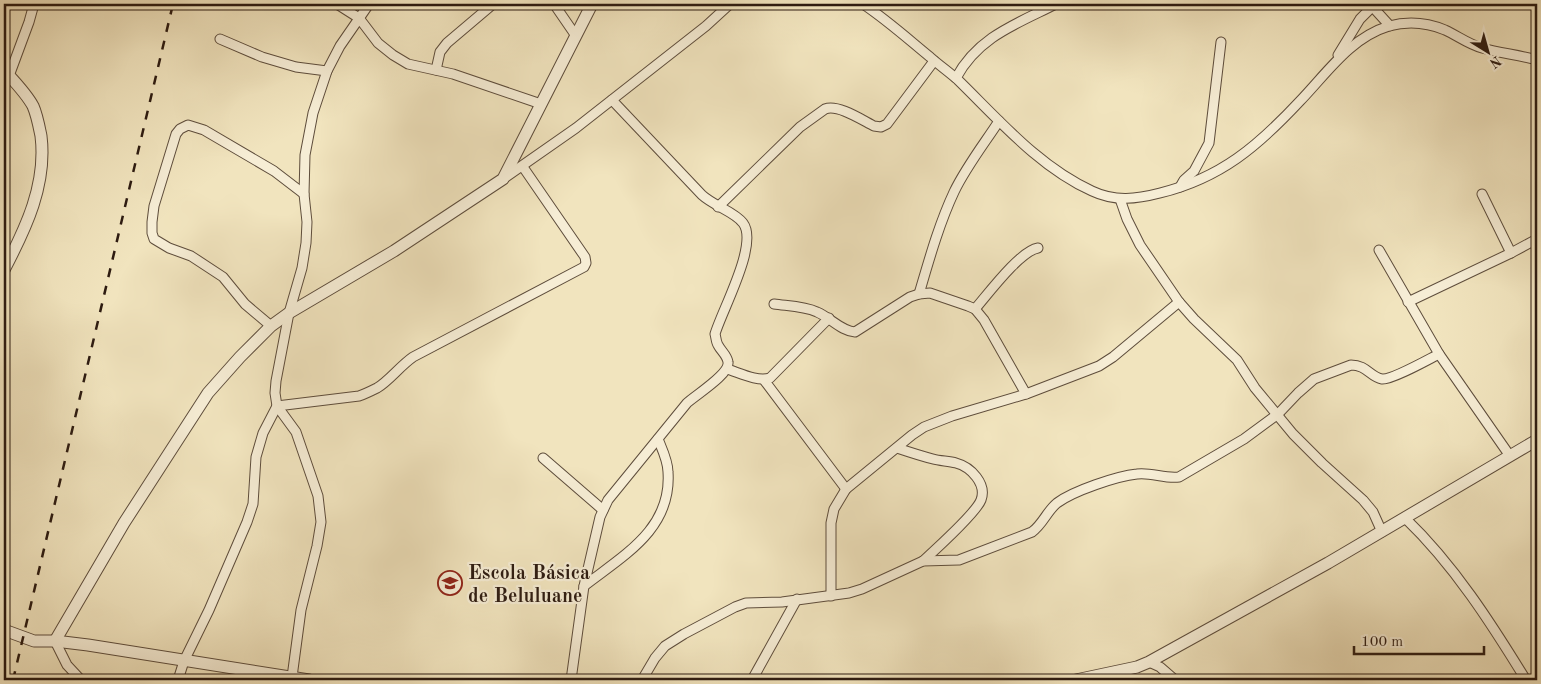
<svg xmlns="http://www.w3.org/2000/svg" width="1541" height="684" viewBox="0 0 1541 684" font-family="'Old Standard TT',serif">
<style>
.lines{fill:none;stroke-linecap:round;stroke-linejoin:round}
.minor-casing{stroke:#5e4d3c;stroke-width:11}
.tertiary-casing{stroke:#5e4d3c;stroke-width:13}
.minor{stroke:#f6edd5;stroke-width:9}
.tertiary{stroke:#f6edd5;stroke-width:11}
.rail{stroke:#2d1b11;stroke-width:2.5;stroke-dasharray:9 9;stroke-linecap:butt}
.labels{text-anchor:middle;stroke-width:4.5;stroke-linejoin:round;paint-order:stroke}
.poi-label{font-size:20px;font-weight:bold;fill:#2d1b11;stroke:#f6edd5;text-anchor:start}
</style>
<rect width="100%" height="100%" fill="#f1e4be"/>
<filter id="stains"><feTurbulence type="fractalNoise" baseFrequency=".004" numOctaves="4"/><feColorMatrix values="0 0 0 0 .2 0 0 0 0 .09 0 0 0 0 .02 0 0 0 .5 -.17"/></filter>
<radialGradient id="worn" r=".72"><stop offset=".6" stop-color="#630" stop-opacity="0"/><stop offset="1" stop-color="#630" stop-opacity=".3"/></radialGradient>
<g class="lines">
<defs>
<g id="minor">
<path d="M337,4L359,18L378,43L393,55L408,64L453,74L541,104"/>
<path d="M554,4L576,36"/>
<path d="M863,4C887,20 908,39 930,57C939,65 949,72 958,80C999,120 1039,167 1092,191C1115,202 1137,199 1160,193C1221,178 1258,146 1300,101C1327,73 1350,38 1389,26C1408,21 1428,23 1445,30C1458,36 1468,44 1482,48C1500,53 1519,55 1537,60"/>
<path d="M1370,4L1390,26"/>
<path d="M220,39L262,57L296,67L327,71"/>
<path d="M1338,55L1360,19L1375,4"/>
<path d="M436,70L440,52L447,43L493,4"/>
<path d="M956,78C978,37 1016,24 1056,4"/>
<path d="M4,82L9,76L29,22L34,4"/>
<path d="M503,179L576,128L706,26L730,4"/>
<path d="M1180,187L1184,180L1194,171L1209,143L1221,42"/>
<path d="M1482,194L1511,253"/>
<path d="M1120,199L1127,219L1140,245L1179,302L1194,319L1237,360L1255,388L1293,434L1322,463L1363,500L1373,512L1382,532"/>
<path d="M718,207L800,127L825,109C838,104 862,120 874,126L881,127L887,124L934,61"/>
<path d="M1379,250L1439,354L1510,456"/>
<path d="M919,294C929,260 939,224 954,192C966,167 984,144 999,121"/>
<path d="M1408,302L1511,253L1537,239"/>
<path d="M774,304C788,306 804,306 817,312C831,318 841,331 855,332L910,297L919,294L930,293L968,306L975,309L984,320L1026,394"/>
<path d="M975,309C988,294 1020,251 1038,248"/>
<path d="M271,326L245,304L223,277L191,256L169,248L154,239L152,233V222L154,206L176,134L180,129L188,125L204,130L274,171L304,194"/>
<path d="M727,369C740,373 757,382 770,378L829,318"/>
<path d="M764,380L846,489"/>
<path d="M897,448C909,452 921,456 933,459C940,461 949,461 956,463C971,467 987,484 981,500C976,513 935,550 923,561"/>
<path d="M543,458L603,510"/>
<path d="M1405,518C1454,565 1491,623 1526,680"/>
<path d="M584,586C624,555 672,529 668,472C668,461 662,449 658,439"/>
<path d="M831,596V523L834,509L846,489L912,435L924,427L952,416L1026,394L1099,366L1113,357L1179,302"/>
<path d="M55,641L67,665L81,680"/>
<path d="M1149,662L1160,667L1175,680"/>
<path d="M292,677L301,610L317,546L321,522L318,496L296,432L277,406L275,393L276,381L289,313L302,268L306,243L307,222L304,194L305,155L313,113L327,71L340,46L369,4"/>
<path d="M178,680L184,661L209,610L247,522L253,504L256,457L263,433L277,406L359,396C365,394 371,391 377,388C389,381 400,366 413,357L584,267L586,263L585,257L523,167"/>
<path d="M571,680L584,586L600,517L608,500L687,403C697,394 730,374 728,362C727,355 721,351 718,345C716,342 716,337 715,334C722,310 759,244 743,223C735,212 714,206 702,195L612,100"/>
<path d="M642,680L655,658L665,646L684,634L735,607L746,603L782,602L849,593L862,589L923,561L959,560L1032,532C1043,524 1047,511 1057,503C1073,491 1117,476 1137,474C1151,472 1165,479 1179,477L1244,439L1278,414L1298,393L1314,379L1351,365C1367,365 1370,377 1382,379C1392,380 1429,359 1439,354"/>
<path d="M752,680L797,599"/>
</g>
<g id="tertiary">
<path d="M4,70C14,81 26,93 33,106C37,115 39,126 41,136C47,184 26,228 4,270"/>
<path d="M4,630L34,641H55L88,645L309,680"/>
<path d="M55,641L124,523L175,444L208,393L240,357L271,326L289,313L394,251L503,179L592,4"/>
<path d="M1076,680L1137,667L1149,662L1328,563L1537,440"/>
</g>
</defs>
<use href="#minor" class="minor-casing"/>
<use href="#tertiary" class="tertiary-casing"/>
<use href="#minor" class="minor"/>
<use href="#tertiary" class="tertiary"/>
<path class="rail" d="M13,680L173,4"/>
</g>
<defs>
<symbol id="school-ring" viewBox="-11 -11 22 22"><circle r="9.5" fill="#f6edd5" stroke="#8f2418" stroke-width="1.5"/><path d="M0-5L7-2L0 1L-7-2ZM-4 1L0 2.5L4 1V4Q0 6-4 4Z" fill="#8f2418"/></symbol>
</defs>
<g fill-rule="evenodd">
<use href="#school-ring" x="436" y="569" width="28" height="28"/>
</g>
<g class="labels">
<g class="poi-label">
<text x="468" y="579">Escola Básica<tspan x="468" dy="23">de Beluluane</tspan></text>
</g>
</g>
<rect width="1541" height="684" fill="none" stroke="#f1e4be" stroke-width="20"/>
<rect x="5" y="5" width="1531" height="674" fill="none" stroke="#2d1b11" stroke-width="2.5"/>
<rect x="10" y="10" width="1521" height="664" fill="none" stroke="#2d1b11"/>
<g transform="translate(1488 52) rotate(143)" stroke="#f6edd5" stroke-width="4" paint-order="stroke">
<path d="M0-4L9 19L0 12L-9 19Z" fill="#2d1b11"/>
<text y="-8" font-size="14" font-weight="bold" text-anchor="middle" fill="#2d1b11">N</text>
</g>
<path d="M1354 646v8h130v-8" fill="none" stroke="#2d1b11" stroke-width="2.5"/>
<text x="1361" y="646" font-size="15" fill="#2d1b11" stroke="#f6edd5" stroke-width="4" paint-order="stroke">100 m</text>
<rect width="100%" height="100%" filter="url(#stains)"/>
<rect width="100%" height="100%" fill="url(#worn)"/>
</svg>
